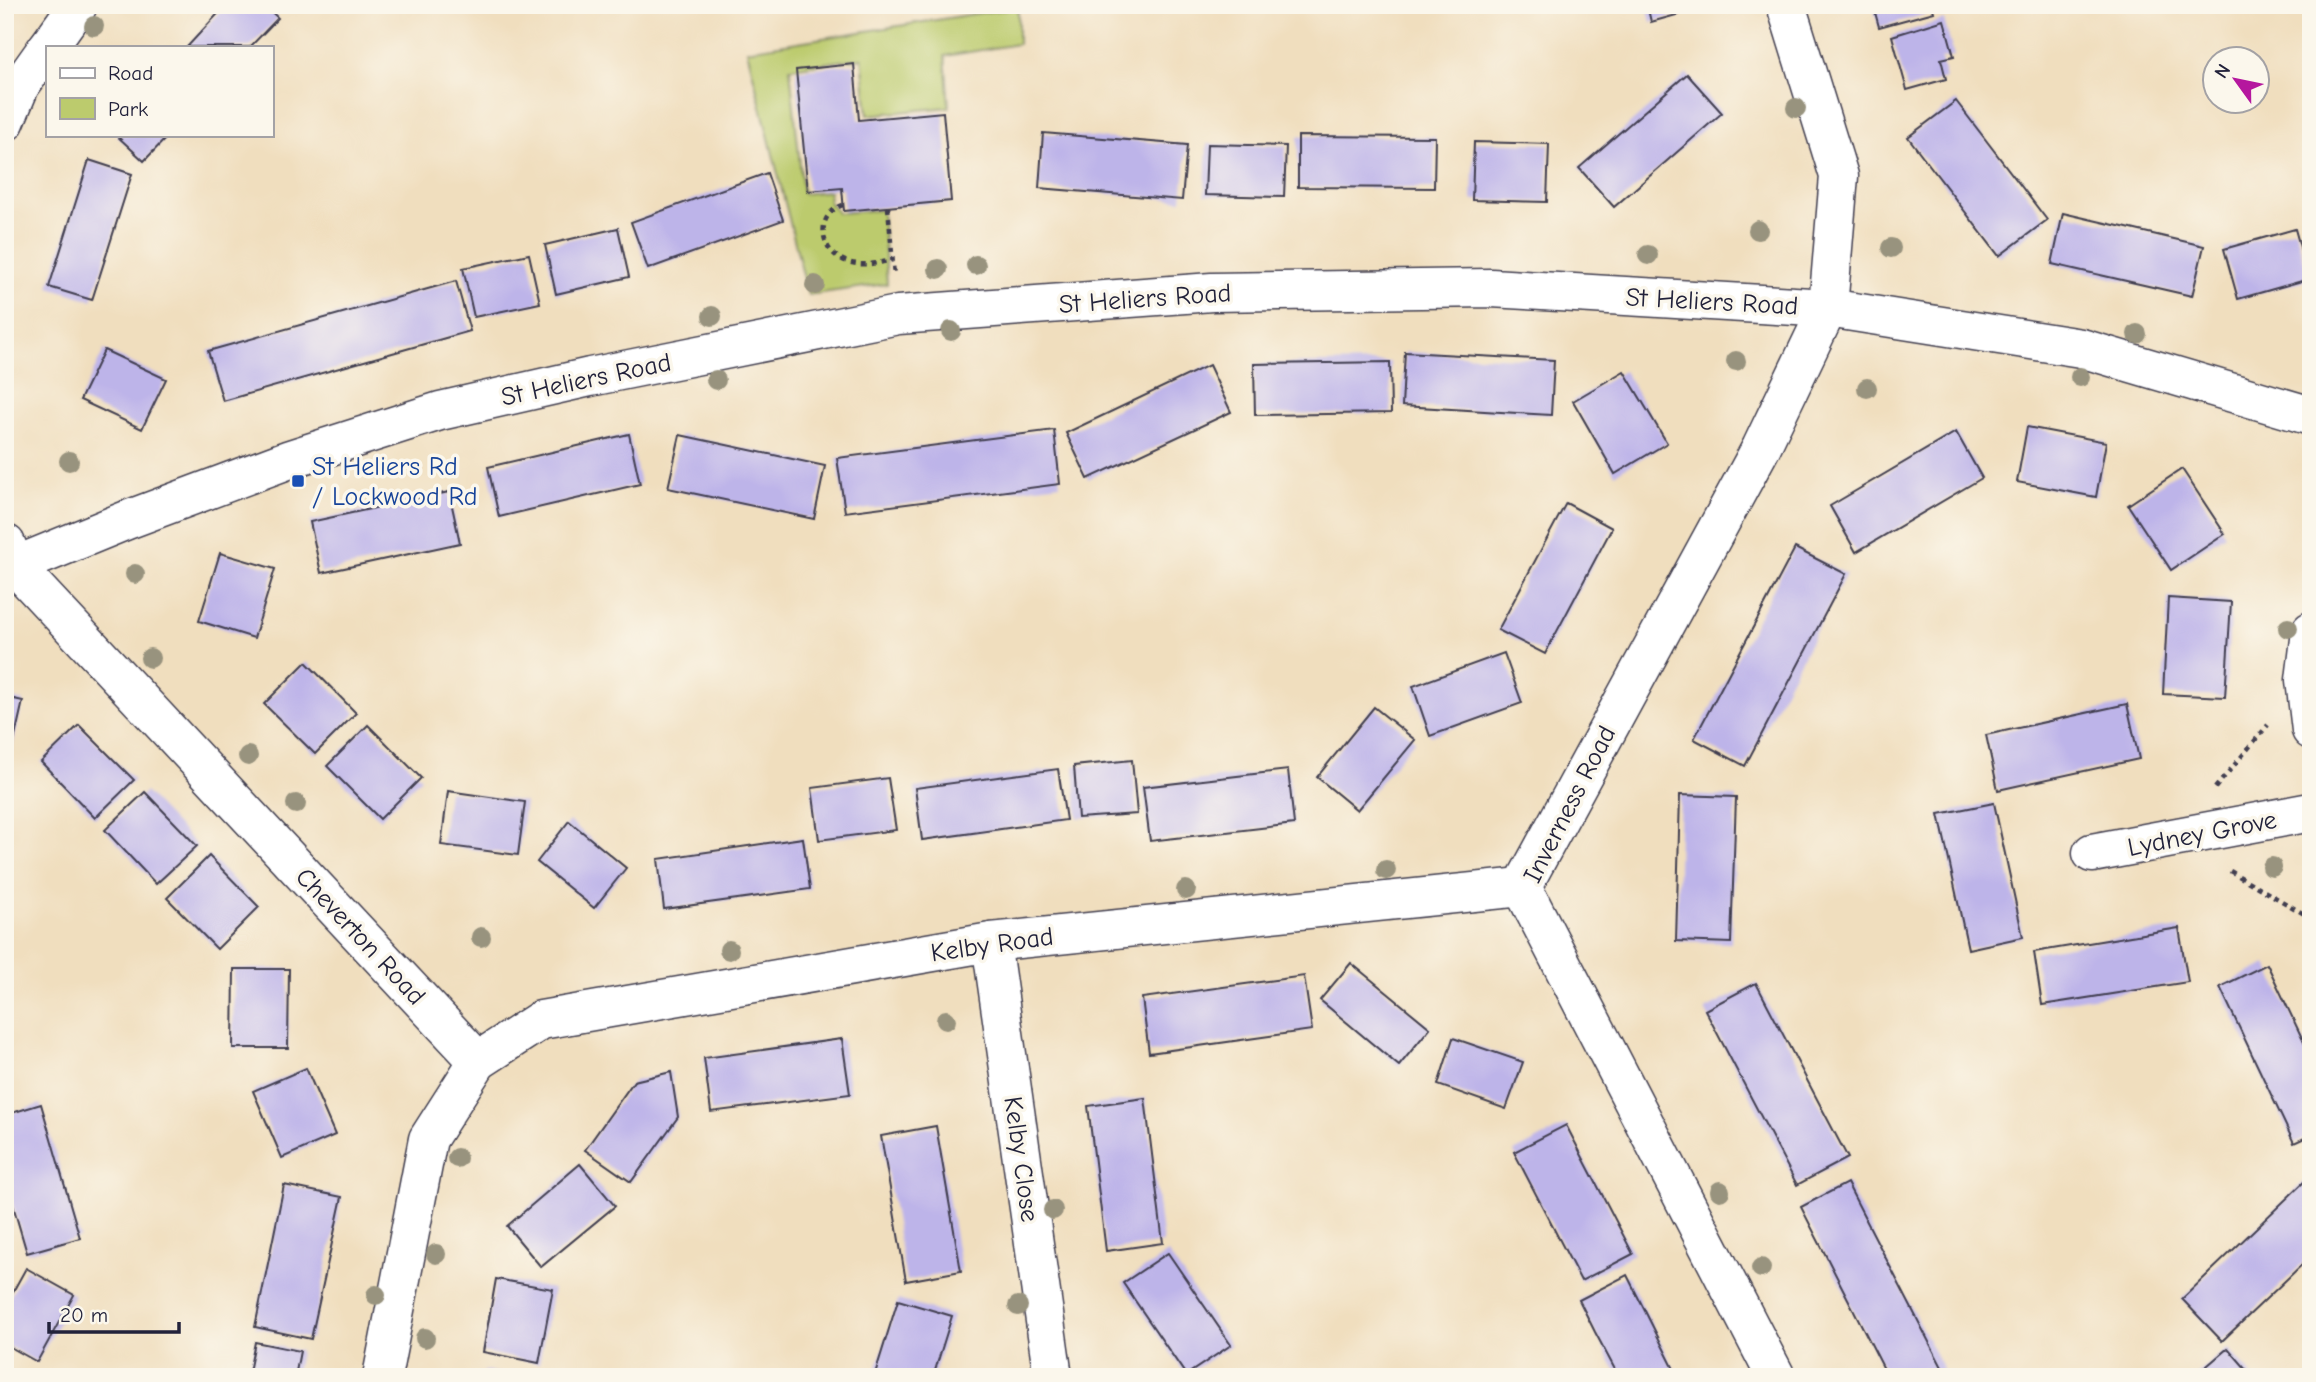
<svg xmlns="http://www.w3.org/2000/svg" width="2316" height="1382" viewBox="0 0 2316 1382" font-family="'Comic Neue',sans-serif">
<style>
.green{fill:#bccb6d;stroke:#6f7654;stroke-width:2}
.building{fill:#bdb4e9}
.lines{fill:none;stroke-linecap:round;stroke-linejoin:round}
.minor-casing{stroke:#413e4f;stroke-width:41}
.path{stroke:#413e4f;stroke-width:4.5;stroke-dasharray:5 5;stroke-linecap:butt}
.minor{stroke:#fff;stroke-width:38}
.tree{fill:#98937e}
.transit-dot{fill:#1a4fb4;stroke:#fbf7ec;stroke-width:2.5}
.labels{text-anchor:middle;stroke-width:7;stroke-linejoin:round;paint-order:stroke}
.street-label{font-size:26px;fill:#22223b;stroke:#fbf7ec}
.transit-label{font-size:26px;fill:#164399;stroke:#fbf7ec;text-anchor:start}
</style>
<rect width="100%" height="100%" fill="#fbf7ec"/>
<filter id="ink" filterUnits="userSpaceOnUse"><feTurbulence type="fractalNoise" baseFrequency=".0143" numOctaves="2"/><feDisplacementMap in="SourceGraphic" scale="14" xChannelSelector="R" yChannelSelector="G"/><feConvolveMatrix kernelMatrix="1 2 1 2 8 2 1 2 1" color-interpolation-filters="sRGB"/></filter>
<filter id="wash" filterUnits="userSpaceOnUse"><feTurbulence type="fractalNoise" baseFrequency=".00686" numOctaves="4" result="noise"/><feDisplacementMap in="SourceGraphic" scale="28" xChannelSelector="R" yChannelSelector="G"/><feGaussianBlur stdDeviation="1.57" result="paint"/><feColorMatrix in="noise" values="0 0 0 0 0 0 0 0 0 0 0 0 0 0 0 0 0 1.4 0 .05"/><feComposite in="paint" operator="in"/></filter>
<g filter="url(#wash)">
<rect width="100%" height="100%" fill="#f0debe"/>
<path class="green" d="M1018,7V44L945,56L949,107L868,115L862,58L790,68L803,194L829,191V202L838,213L882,210L887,284L808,295L747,50Z"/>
<g id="blocks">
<g class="building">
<path d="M226,5H264L278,18L250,47H187Z"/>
<path d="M1647,5H1709V6L1651,22Z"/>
<path d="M1873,5H1932L1934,12L1879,27Z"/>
<path d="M1944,20L1954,56L1941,59L1946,79L1907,90L1892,36Z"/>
<path d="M854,64L859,120L943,112L951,201L844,211L842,188L808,191L796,70Z"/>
<path d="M1687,74L1722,113L1614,207L1579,168Z"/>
<path d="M1956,101L2047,220L1999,256L1908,137Z"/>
<path d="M1043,133L1187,145L1182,200L1039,188Z"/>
<path d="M116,135H169L144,161Z"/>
<path d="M1298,136L1435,137L1434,188L1298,187Z"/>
<path d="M1474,142L1549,144L1547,202L1472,200Z"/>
<path d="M1207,144L1286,146L1284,197L1205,195Z"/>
<path d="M89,160L132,174L92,300L49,287Z"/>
<path d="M767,173L783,220L648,269L631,222Z"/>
<path d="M2063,213L2204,246L2192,296L2052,264Z"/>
<path d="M618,228L629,277L556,294L545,245Z"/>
<path d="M2295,229L2309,279L2238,299L2224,249Z"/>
<path d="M529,254L540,303L474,317L463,268Z"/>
<path d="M456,281L470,331L223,401L208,351Z"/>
<path d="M104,350L166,379L142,429L80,400Z"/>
<path d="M1405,352L1554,360L1551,415L1402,406Z"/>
<path d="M1390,362L1391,413L1255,415L1254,364Z"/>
<path d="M1209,365L1231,412L1088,479L1066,433Z"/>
<path d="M1624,371L1667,443L1615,474L1573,401Z"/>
<path d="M2027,427L2106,442L2096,497L2017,482Z"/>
<path d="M1054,430L1060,484L845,512L837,458Z"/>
<path d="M1956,432L1982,478L1856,552L1830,506Z"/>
<path d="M629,434L640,484L499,517L488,467Z"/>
<path d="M680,435L825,466L814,519L668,488Z"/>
<path d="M2182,469L2225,534L2171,570L2128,505Z"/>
<path d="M449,492L460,543L321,573L310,522Z"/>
<path d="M1566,503L1612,528L1545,654L1498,630Z"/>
<path d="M1795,548L1846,574L1745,766L1694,739Z"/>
<path d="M220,553L275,569L254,638L199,621Z"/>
<path d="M2168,598L2231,602L2225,697L2163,694Z"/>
<path d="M1504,653L1522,703L1430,736L1413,686Z"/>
<path d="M306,662L356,713L315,754L264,704Z"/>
<path d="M5,697L23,701L11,754L5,753Z"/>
<path d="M2127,704L2139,759L1998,790L1986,735Z"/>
<path d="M1374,707L1415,740L1357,810L1317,777Z"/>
<path d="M79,725L134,780L95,818L41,762Z"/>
<path d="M368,725L421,778L380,819L327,766Z"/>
<path d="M1132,760L1137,814L1078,818L1074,766Z"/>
<path d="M1058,769L1066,820L922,840L915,788Z"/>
<path d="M1288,770L1294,824L1150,841L1143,787Z"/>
<path d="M888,778L896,830L819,840L812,788Z"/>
<path d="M448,791L525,802L518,855L441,845Z"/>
<path d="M145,792L197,846L156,884L105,830Z"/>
<path d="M1680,795L1736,797L1731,943L1676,941Z"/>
<path d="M1994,803L2023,937L1968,949L1939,814Z"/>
<path d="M569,821L626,868L594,908L537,862Z"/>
<path d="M803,838L810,889L664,909L658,859Z"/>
<path d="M209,856L259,907L217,949L167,898Z"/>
<path d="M2179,928L2188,982L2042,1005L2034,952Z"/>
<path d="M1351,963L1430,1028L1399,1066L1320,1000Z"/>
<path d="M2267,964L2311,1057V1135L2294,1143L2220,987Z"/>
<path d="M234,969H289L288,1048H233Z"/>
<path d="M1304,976L1312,1030L1149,1053L1142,998Z"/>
<path d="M1756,983L1848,1158L1797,1185L1705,1010Z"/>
<path d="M1453,1038L1523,1062L1506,1109L1438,1085Z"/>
<path d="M842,1039L850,1094L711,1112L704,1058Z"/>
<path d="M306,1068L335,1135L282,1158L253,1091Z"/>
<path d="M671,1072L678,1117L631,1182L585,1150L634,1081Z"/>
<path d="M1145,1098L1163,1243L1106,1251L1088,1106Z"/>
<path d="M41,1104L80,1238L27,1253L5,1178V1115Z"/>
<path d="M1566,1125L1633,1254L1581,1281L1514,1152Z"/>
<path d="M936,1126L961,1271L906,1281L881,1136Z"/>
<path d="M580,1164L615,1206L541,1267L507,1226Z"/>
<path d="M2308,1178L2311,1181V1256L2222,1341L2182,1299Z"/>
<path d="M1847,1183L1945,1373L1937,1377H1888L1801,1207Z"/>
<path d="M284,1185L342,1197L311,1339L255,1327Z"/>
<path d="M1168,1253L1231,1345L1186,1375L1123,1283Z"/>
<path d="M26,1268L74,1295L37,1362L5,1344V1306Z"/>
<path d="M1627,1275L1678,1377H1619L1595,1332L1579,1300Z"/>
<path d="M496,1279L553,1289L539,1363L483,1352Z"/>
<path d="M898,1300L952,1316L933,1377H874Z"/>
<path d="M255,1342L300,1351L295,1377H248Z"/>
<path d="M2228,1348L2253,1377H2194Z"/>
<path d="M484,1371L508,1375V1377H483Z"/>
</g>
</g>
</g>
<g filter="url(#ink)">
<use href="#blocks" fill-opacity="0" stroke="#413e4f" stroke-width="2"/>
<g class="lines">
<defs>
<g id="minor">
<path d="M48,47L78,5"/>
<path d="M5,122L20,86L47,48"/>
<path d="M6,544L15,566L478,1061L428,1139L382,1377"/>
<path d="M5,570L127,520L290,459L440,411L590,377L898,315L1212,292L1491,288L1828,308L2081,348L2311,416"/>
<path d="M2311,631L2305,680L2311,730"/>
<path d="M2092,853L2311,812"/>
<path d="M991,942L1053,1377"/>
<path d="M478,1061L541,1020L991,942L1522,887"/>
<path d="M1776,1377L1522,887L1761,448L1828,308L1839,176L1786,5"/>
</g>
</defs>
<use href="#minor" class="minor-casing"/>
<g class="path">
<path d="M843,205C813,215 820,254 848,262C863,267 878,263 893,260"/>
<path d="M888,207L894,276"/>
<path d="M2215,788L2268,725"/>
<path d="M2230,871L2311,918"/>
</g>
<use href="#minor" class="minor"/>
</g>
<g class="tree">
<circle cx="94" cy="26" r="10"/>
<circle cx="1796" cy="108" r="10"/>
<circle cx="1758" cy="230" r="10"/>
<circle cx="1891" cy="248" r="10"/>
<circle cx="1648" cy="255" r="10"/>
<circle cx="976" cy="265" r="10"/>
<circle cx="938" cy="269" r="10"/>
<circle cx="815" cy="285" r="10"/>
<circle cx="712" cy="316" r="10"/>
<circle cx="951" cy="331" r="10"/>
<circle cx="2137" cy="334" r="10"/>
<circle cx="1736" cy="361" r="10"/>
<circle cx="2080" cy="377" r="10"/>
<circle cx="716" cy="380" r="10"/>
<circle cx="1867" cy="388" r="10"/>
<circle cx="69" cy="461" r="10"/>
<circle cx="135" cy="574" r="10"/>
<circle cx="2288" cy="628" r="10"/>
<circle cx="150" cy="658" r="10"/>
<circle cx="248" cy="756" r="10"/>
<circle cx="296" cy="804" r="10"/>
<circle cx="2272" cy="867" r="10"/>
<circle cx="1386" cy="870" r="10"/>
<circle cx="1186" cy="890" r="10"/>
<circle cx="481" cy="937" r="10"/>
<circle cx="729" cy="950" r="10"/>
<circle cx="946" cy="1020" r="10"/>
<circle cx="457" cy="1158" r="10"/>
<circle cx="1720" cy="1191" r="10"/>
<circle cx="1053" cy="1210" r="10"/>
<circle cx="436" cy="1254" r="10"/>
<circle cx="1761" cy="1268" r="10"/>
<circle cx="376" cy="1295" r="10"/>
<circle cx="1018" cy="1306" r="10"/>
<circle cx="425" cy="1338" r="10"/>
</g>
</g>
<rect class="transit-dot" x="291" y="474" width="14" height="14" rx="3.5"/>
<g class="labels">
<g class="street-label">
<text transform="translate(1145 298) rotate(-4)" y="9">St Heliers Road</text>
<text transform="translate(1712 301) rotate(3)" y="9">St Heliers Road</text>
<text transform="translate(586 379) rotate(-12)" y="9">St Heliers Road</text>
<text transform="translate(1569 804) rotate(-63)" y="9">Inverness Road</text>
<text transform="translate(2202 833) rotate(-11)" y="9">Lydney Grove</text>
<text transform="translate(361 936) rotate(47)" y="9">Cheverton Road</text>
<text transform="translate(992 944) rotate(-8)" y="9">Kelby Road</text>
<text transform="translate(1022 1159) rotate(82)" y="9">Kelby Close</text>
</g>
<g class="transit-label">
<text x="312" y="475">St Heliers Rd<tspan x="312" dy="30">/ Lockwood Rd</tspan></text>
</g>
</g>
<rect width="2316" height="1382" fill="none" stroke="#fbf7ec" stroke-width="28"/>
<rect x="46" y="46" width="228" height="91" fill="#fbf7ec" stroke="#a4a2a5" stroke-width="2"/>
<rect x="60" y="68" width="35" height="10" fill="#ffffff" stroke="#a4a2a5" stroke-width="2"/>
<text x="108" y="80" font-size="21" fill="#22223b">Road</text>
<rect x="60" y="98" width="35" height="21" fill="#bccb6d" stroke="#a4a2a5" stroke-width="2"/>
<text x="108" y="116" font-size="21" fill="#22223b">Park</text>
<g transform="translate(2236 80) rotate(303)"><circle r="33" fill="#fbf7ec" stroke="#a4a2a5" stroke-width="2"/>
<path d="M0-5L12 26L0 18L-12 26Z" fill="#b5179e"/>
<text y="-10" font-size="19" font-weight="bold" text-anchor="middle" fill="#22223b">N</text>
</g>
<path d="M49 1322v10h130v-10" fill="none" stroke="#22223b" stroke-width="3.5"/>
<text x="60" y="1322" font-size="21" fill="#22223b" stroke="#fbf7ec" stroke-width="5" paint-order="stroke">20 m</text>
</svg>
